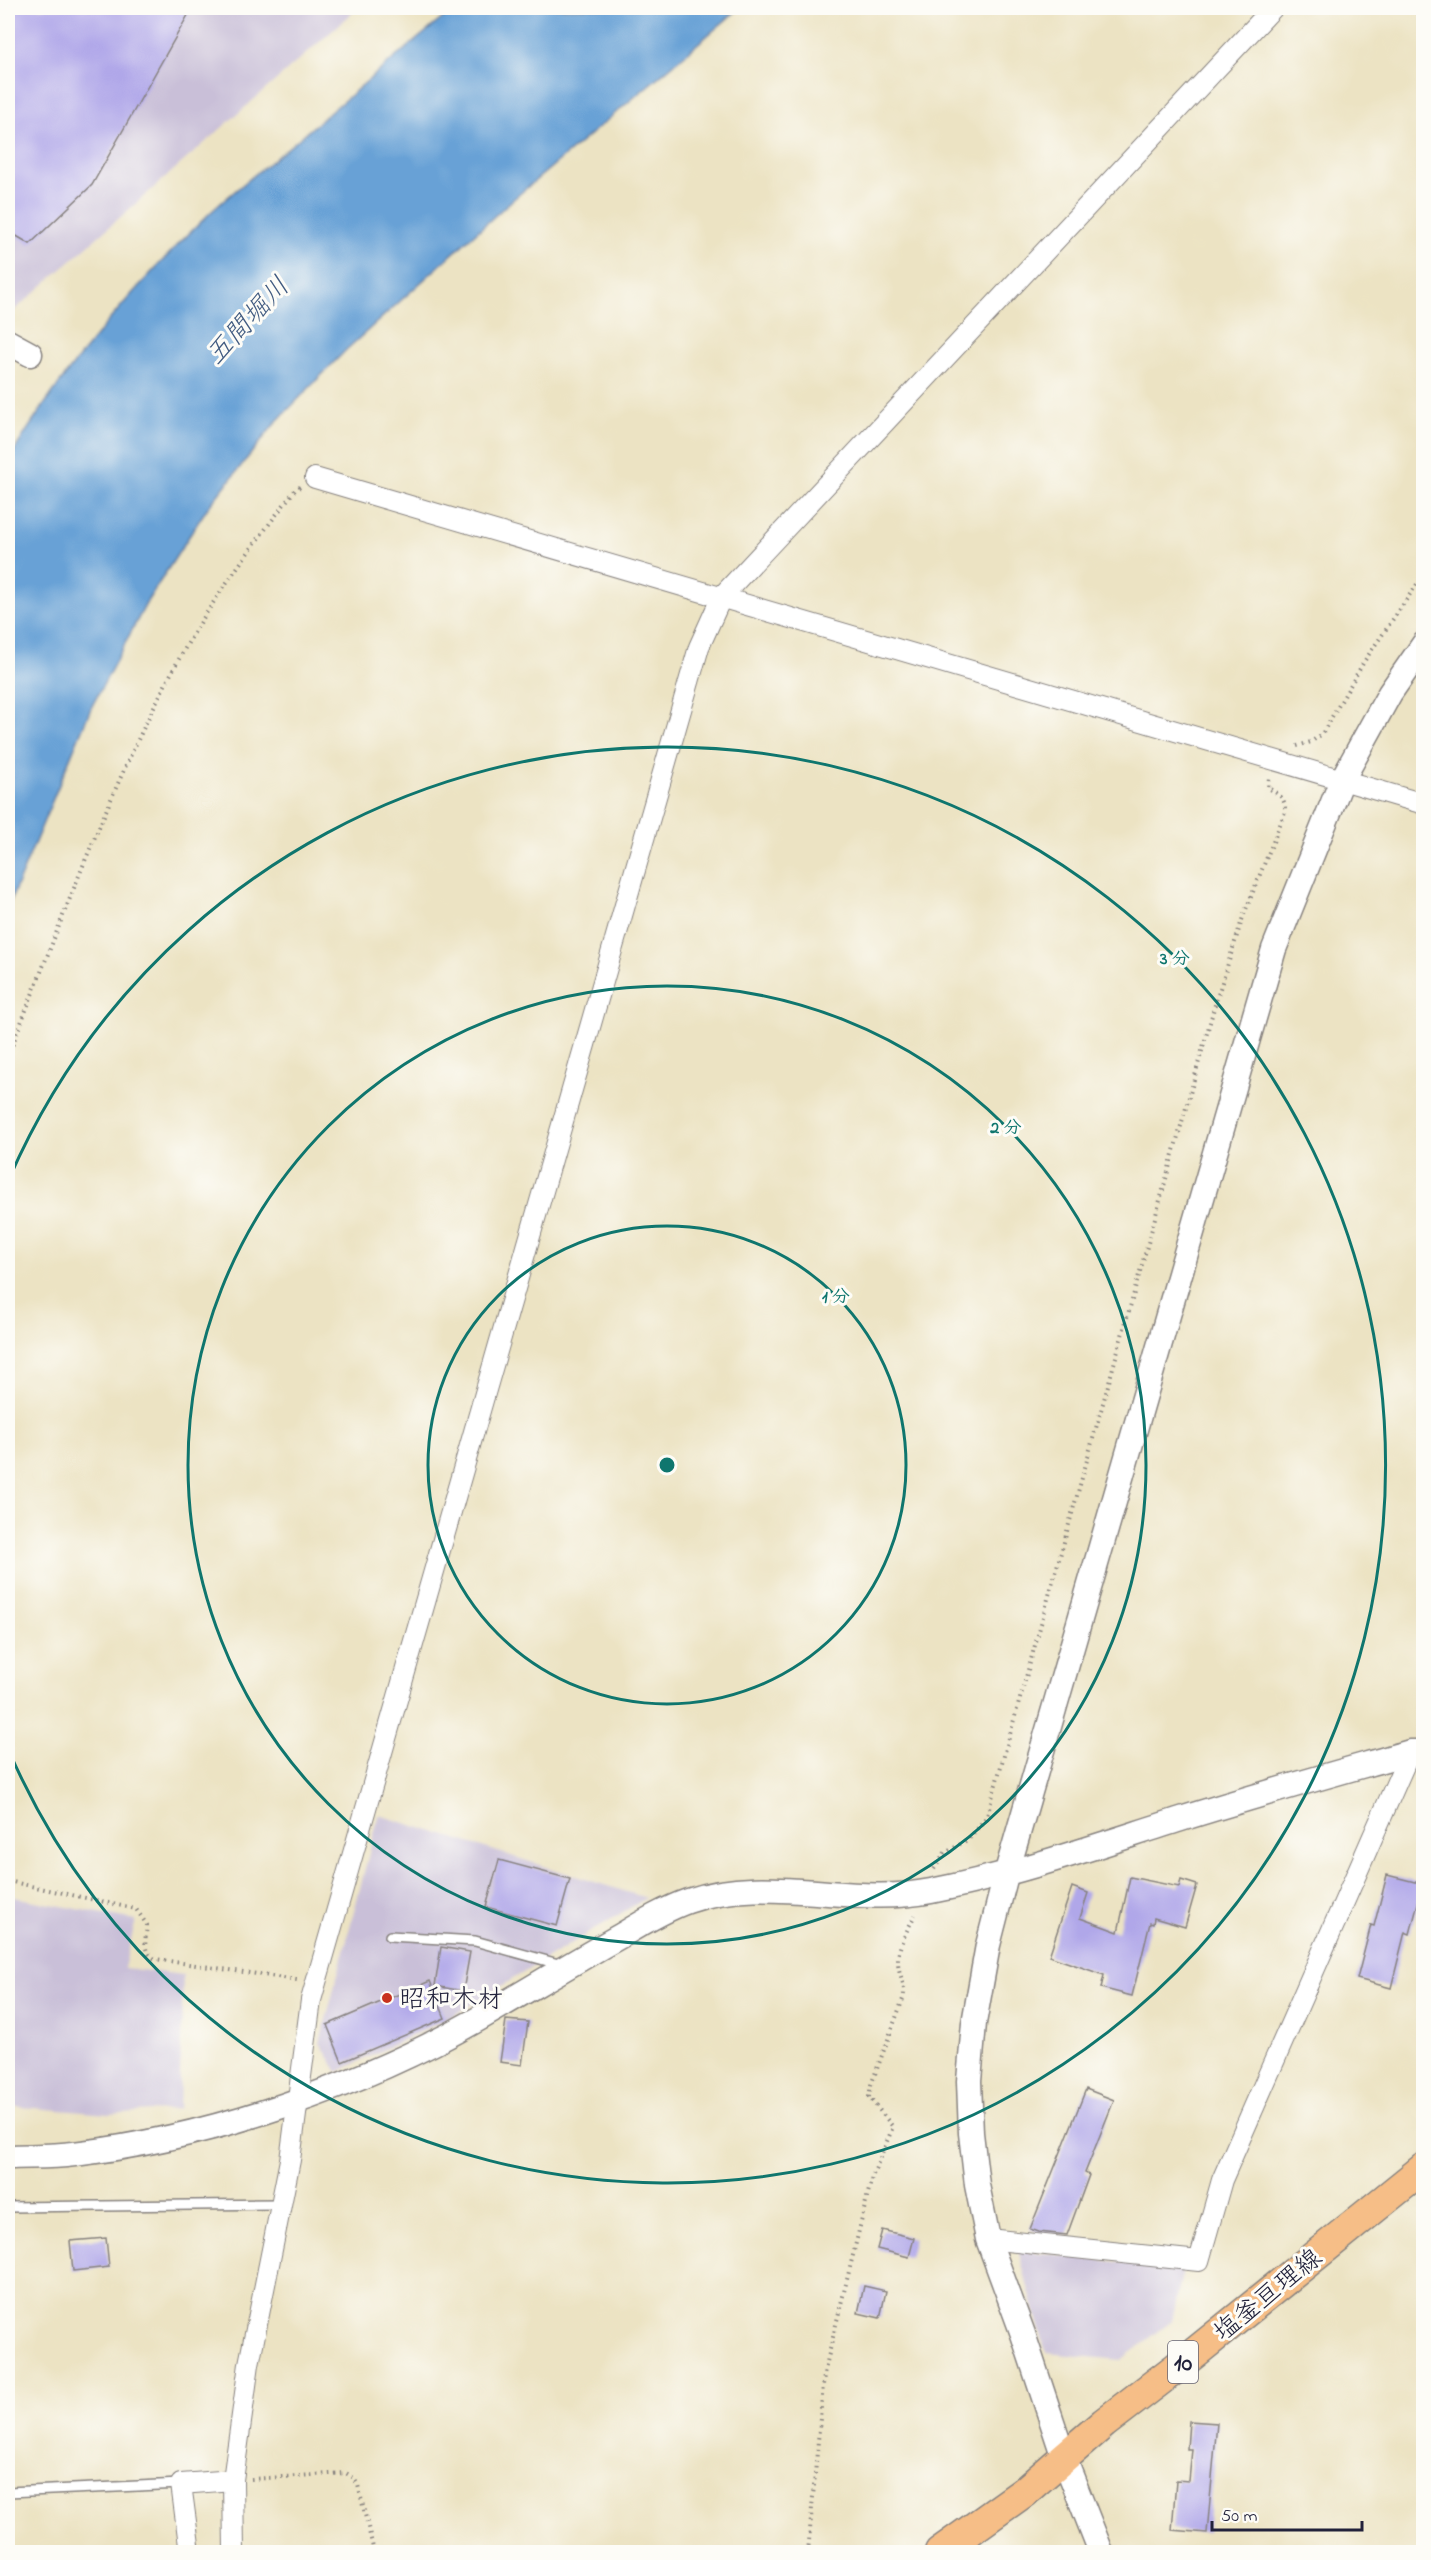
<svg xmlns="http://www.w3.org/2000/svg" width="1431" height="2560" viewBox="0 0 1431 2560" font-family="'Indie Flower','Klee One',sans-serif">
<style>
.industrial{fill:#c9bfd8}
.water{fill:#67a1d6;stroke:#446288;stroke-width:1.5}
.building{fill:#b0a7e9}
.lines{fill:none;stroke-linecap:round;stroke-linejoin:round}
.service-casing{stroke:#87827f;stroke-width:12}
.minor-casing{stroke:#87827f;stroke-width:22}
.tertiary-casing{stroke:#87827f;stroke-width:27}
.primary-casing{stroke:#87827f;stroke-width:33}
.path{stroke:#87827f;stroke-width:4;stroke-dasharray:1.5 4.5;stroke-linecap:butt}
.service{stroke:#fff;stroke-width:9}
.minor{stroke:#fff;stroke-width:20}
.tertiary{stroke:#fff;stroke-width:24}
.primary{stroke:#f6be87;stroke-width:30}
.ring{fill:none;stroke:#0f766e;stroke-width:3}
.poi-dot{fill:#c8321e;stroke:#fdfcf7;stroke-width:2}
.labels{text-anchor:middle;stroke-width:6;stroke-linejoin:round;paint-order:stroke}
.shield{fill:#fdfcf7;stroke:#646373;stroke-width:1.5}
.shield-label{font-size:24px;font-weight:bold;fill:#22223b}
.poi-label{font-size:26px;fill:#22223b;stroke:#fdfcf7;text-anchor:start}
.street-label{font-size:26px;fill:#22223b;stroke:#fdfcf7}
.water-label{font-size:27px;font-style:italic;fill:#415b81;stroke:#fdfcf7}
.centre{fill:#0f766e;stroke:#fdfcf7;stroke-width:3}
.ring-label{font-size:18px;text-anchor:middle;font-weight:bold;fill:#0f766e;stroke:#fdfcf7;stroke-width:6;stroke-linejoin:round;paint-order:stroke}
</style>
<rect width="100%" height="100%" fill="#fdfcf7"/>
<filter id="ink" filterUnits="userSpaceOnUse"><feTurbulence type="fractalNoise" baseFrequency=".0167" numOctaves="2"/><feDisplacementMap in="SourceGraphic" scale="12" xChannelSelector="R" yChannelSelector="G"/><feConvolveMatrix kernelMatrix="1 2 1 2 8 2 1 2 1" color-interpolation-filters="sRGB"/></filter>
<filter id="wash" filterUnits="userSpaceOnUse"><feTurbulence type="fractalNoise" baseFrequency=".008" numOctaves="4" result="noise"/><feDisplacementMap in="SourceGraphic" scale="24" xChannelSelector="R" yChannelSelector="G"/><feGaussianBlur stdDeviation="1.35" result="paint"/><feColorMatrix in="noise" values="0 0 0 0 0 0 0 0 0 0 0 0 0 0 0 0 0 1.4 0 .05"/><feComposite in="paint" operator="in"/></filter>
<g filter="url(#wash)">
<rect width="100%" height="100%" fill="#ece3c3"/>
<g class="industrial">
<path d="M8,8H358L8,316Z"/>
<path d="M379,1815L646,1898L452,2016L338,2072L320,2043Z"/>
<path d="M8,1896L136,1920L124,1968L183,1975L179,2109L108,2114L8,2106Z"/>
<path d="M1018,2250L1183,2270L1172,2321L1121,2360L1046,2353Z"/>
</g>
<path class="water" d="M455,8H740L510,202L346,350L276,422L206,510L148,600L91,708L8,907V461C62,370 135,285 211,212C238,187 267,165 295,142C348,97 401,52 455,8Z"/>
<g id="blocks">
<g class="building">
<path d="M8,8H192L92,185L30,244L8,231Z"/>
<path d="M499,1860L570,1879L557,1926L486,1907Z"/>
<path d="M1387,1875L1423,1884L1410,1934L1405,1932L1391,1988L1357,1979L1371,1925L1374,1926Z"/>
<path d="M1130,1877L1179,1887L1181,1880L1197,1885L1185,1927L1154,1918L1153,1924L1150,1923L1132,1996L1101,1988L1104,1975L1049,1956L1072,1887L1088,1893L1080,1918L1118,1932Z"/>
<path d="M441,1947L470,1952L463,1991L435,1986Z"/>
<path d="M430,1981L445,2018L342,2062L327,2025Z"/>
<path d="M506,2020L528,2022L522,2065L500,2062Z"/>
<path d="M1086,2089L1114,2100L1085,2173L1089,2175L1067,2235L1039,2232L1030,2229Z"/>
<path d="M882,2230L914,2238L909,2257L877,2249Z"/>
<path d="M106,2238L109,2267L73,2271L70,2241Z"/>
<path d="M864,2286L886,2291L880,2318L858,2313Z"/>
<path d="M1189,2421L1217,2423L1207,2533L1172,2530L1176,2480L1189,2481L1192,2449H1187Z"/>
</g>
</g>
</g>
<g filter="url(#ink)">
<use href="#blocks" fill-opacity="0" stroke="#87827f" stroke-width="1.5"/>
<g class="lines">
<defs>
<g id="service">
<path d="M390,1936L475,1941L562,1965"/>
<path d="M8,2207L281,2204"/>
<path d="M8,2492L181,2484"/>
</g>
<g id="minor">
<path d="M315,478L1424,804"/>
<path d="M988,2239L1199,2261L1222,2180L1410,1752"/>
<path d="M190,2552L181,2484L233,2480"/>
<path d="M234,2552L233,2480L249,2364L290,2160L311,2000L699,647L722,596L1273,8"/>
</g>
<g id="tertiary">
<path d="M8,342L30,354"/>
<path d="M8,2157C30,2156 52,2157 74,2154C210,2138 362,2086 480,2018C528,1990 574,1962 622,1935C642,1923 665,1909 688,1901C767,1873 851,1907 931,1891C1017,1874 1099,1845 1181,1819C1257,1795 1333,1774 1410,1752H1424"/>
<path d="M1101,2552L1064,2458L1023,2334L988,2239L977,2185L971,2133L969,2081L974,2023L988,1945L1006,1875L1274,949L1342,780L1390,693L1424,644"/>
</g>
<path id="primary" d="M940,2552L1024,2492L1104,2423L1176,2368L1424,2168"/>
</defs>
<use href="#service" class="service-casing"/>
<use href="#minor" class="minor-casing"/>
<use href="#tertiary" class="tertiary-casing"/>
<use href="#primary" class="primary-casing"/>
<g class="path">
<path d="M1297,746L1311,742L1322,734L1365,660L1424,574"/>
<path d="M8,1056C61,923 110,785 179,659C212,599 254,544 295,490L300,487"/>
<path d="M934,1869L945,1853L969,1839L987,1816L1216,1001L1243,917L1285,812C1286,798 1279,794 1268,788L1269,777"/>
<path d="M8,1881L136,1909L147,1925C146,1939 141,1951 155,1959L297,1980"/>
<path d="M251,2479L346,2473L354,2478L358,2485L374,2552"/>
<path d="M808,2552L824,2374L872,2177L893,2127L869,2097L871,2085L903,1999C907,1985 898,1975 898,1961C898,1945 908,1929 915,1915"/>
</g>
<use href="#service" class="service"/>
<use href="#minor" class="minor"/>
<use href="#tertiary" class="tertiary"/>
<use href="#primary" class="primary"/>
</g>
</g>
<g class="ring">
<circle cx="667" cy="1465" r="239"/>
<circle cx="667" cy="1465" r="479"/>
<path d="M9 1179A718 718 0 1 1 9 1751"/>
</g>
<circle class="poi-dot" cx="387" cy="1998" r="6"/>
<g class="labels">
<rect class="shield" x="1168" y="2341" width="30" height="42" rx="4.5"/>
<g class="shield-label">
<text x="1183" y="2370">10</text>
</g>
<g class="poi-label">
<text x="399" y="2007">昭和木材</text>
</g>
<g class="street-label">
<text transform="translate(1267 2294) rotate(-39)" y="9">塩釜亘理線</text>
</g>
<g class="water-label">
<text transform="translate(247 320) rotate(-47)" y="9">五間堀川</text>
</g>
</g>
<circle cx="667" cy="1465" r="9" class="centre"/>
<g class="ring-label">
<text x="1175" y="964">3 分</text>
<text x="1006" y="1133">2 分</text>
<text x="836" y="1302">1 分</text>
</g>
<rect width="1431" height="2560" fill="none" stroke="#fdfcf7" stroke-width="30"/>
<path d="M1212 2521v9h150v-9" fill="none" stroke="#22223b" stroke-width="3"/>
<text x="1221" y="2521" font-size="18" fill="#22223b" stroke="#fdfcf7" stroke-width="4.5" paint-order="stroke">50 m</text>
</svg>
